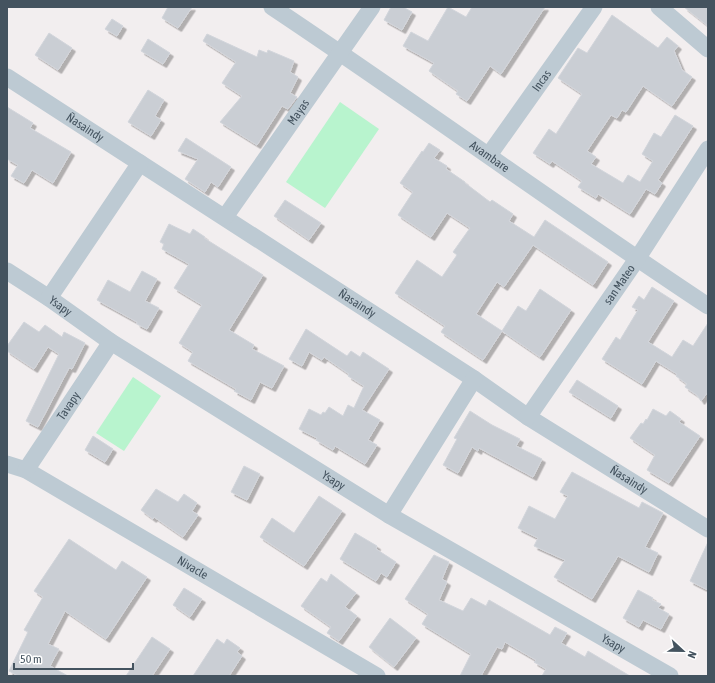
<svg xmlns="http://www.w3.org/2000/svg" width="715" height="683" viewBox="0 0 715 683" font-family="'Asap Condensed',sans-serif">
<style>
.green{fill:#b8f4ce}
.building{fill:#caced4;stroke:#d2d5db;filter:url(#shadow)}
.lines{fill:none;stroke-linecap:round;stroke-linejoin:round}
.street{stroke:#bdcad3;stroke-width:17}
.labels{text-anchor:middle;stroke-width:4;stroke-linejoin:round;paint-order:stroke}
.street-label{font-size:12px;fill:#44535f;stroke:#fff}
</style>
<defs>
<filter id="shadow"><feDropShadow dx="3.5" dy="3.5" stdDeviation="0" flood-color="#0004"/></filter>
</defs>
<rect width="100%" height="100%" fill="#f2eeef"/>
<g class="green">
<path d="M340,102L379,129L325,208L286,182Z"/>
<path d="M133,377L161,396L124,451L96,433Z"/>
</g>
<g class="building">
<path d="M168,7H192L178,28L162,18Z"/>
<path d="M391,7H403L412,12L402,30L384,20Z"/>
<path d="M448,7L466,17L472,7H545L501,74L490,66L467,101L456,94L458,91L429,71L434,63L403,46L411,32L428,41Z"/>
<path d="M684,7H708V26Z"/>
<path d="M612,15L658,48L667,37L678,46L674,51L682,70L692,77L672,106L643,86L626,112L622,110L617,118L611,115L587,151L596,157L591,164L623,183L628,175L640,182L653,161L642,154L654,133L661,137L675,115L693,126L658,180L662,183L655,194L646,189L630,214L598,194L596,198L578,187L582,181L552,161L550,164L533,153L549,129L556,134L582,94L558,78L578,48L587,53Z"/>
<path d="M112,19L123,26L117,36L105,29Z"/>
<path d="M49,33L72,48L58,70L35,55Z"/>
<path d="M207,34L257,57L259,50L267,53L268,50L294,61L290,72L298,77L290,93L297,97L288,109L282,106L257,145L220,122L242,96L222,83L236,62L203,41Z"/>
<path d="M148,39L170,53L163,64L141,51Z"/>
<path d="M148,90L164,100L155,116L161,120L151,136L128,122Z"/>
<path d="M7,107L33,123L30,128L71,152L53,183L32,170L24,183L11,176L18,165L7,159Z"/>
<path d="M186,138L231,167L218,187L211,182L205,192L185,179L198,159L178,151Z"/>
<path d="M429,143L440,150L434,158L447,166L446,169L465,182V183L490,202L492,200L513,214L509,221L534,237L545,220L608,262L593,285L533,245L504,287L497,282L476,314L502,331L518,306L526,311L540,289L571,310L540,357L502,331L483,360L441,332L445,326L395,293L417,260L442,277L457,255L453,252L470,228L447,213L431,237L398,215L413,192L400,183L422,151L423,152Z"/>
<path d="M285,200L321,223L309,240L274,216Z"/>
<path d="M169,224L190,234L193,229L205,237L204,238L263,275L229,330L254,345L252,349L284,366L272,388L260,382L251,400L234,391L236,389L188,361L193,352L179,343L202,305L174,288L189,264L162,249L164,244L160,242Z"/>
<path d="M142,271L157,279L145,301L159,308L147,329L137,324V322L97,300L108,280L130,292Z"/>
<path d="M652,287L674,301L648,342L672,357L683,340L693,346L708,323V392L701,401L697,395L685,387L687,384L676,376L677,374L656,361L642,384L602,359L616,337L620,340L638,310L632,307L639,296L644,300Z"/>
<path d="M24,322L39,332L45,325L62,337L64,332L85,343L72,369L69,368L38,427L26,421L59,354L48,347L34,369L7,351V346Z"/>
<path d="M306,329L347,356L351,351L360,357L363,352L389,369L362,410L380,420L368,440L377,445L365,464L335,446L333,450L316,440L317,438L299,429L309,409L321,415L323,412L325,413L329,407L343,416L348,405L354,408L364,386L348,376L349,374L324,357L322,360L309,352L302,366L289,359Z"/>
<path d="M577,380L618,406L611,418L569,392Z"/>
<path d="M653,409L666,416L670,411L681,419L679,422L700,436L669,483L647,470L655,455L630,438L641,423L643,424L646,419L647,420Z"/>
<path d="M470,411L492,425L520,439L516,446L542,459L533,477L479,448L478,451L472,447L458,473L443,465L457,439L454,438Z"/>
<path d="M93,436L113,449L105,462L85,450Z"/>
<path d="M244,466L260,474L247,500L231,492Z"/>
<path d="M572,472L639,508L642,502L663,513L645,547L658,553L649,572L618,556L592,599L554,577L565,560L534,546L538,538L518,528L529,506L555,519L568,496L560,492Z"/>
<path d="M156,489L178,502L184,494L197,503L192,511L198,515L183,537L154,517L153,519L141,510Z"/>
<path d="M319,496L342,511L304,566L260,537L272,518L294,533Z"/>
<path d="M355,533L377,546L376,549L396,562L387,577L381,573L376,581L340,559Z"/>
<path d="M69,539L116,570L122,561L147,577L106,639L65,611L48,644L59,649L50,666L68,676H18L9,671L28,632L24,630L43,597L34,591Z"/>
<path d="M708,542V590L690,581Z"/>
<path d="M434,555L449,562L442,579L447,582L439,600L463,611L471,598L486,606L489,600L550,635L555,627L567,633L561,643L585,657L588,651L630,676H542L546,669L534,662L536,660L505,642L502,649L497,647L481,676H460L471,654L422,624L428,614L405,599Z"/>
<path d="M331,574L356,593L345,607L357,616L339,641L327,633L331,627L301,606L321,578L327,582Z"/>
<path d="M184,588L202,599L190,617L173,605Z"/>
<path d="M638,590L653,598L652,600L661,604L658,608L669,614L661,629L643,620L639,627L623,618Z"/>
<path d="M390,618L416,638L394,667L369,647Z"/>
<path d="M152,637L170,649L152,676H126Z"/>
<path d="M217,639L224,644L227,639L240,648L237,652L242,656L229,676H193Z"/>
</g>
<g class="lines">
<g class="street">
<path id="s1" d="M272,7C419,105 561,209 708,306"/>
<path d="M659,7L708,49"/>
<path id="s2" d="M7,77L474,379L528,417L708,529"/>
<path id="s3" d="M489,155L594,7"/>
<path id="s4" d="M225,217L372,7"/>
<path id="s5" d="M7,271L49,298L111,342L389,515L670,676"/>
<path d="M49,298L140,163"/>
<path id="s6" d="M528,417L637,259L708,149"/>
<path id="s7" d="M7,464L26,470L377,676"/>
<path id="s8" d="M26,470L111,342"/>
<path d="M389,515L474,379"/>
</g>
</g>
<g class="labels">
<g class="street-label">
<text dy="4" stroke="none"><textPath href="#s3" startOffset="91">Incas</textPath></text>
<text dy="4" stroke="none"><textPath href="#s4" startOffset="128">Mayas</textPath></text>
<text dy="4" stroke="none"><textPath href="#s2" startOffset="93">Ñasaindy</textPath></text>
<text dy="4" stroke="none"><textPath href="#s1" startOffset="264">Avambare</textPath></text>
<text dy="4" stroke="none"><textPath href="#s6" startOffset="161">san Mateo</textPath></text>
<text dy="4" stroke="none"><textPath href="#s2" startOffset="417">Ñasaindy</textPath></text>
<text dy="4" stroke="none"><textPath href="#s5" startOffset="64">Ysapy</textPath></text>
<text dy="4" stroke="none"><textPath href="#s8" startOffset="77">Tavapy</textPath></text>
<text dy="4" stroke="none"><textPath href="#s2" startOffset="741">Ñasaindy</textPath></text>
<text dy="4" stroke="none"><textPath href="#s5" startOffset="388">Ysapy</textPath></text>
<text dy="4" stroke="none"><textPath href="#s7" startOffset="213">Nivacle</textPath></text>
<text dy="4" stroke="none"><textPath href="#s5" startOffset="712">Ysapy</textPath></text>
</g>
</g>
<rect width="715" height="683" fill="none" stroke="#44535f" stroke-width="16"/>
<g transform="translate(683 651) rotate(112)" stroke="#ffffff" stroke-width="3" paint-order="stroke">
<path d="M0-3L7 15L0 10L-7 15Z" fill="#44535f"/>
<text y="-6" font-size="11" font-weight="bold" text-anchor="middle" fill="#44535f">N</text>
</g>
<path d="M14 663v6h119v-6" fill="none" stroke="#44535f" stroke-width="2"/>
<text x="20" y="663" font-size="12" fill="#44535f" stroke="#ffffff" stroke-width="3" paint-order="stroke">50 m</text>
</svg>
